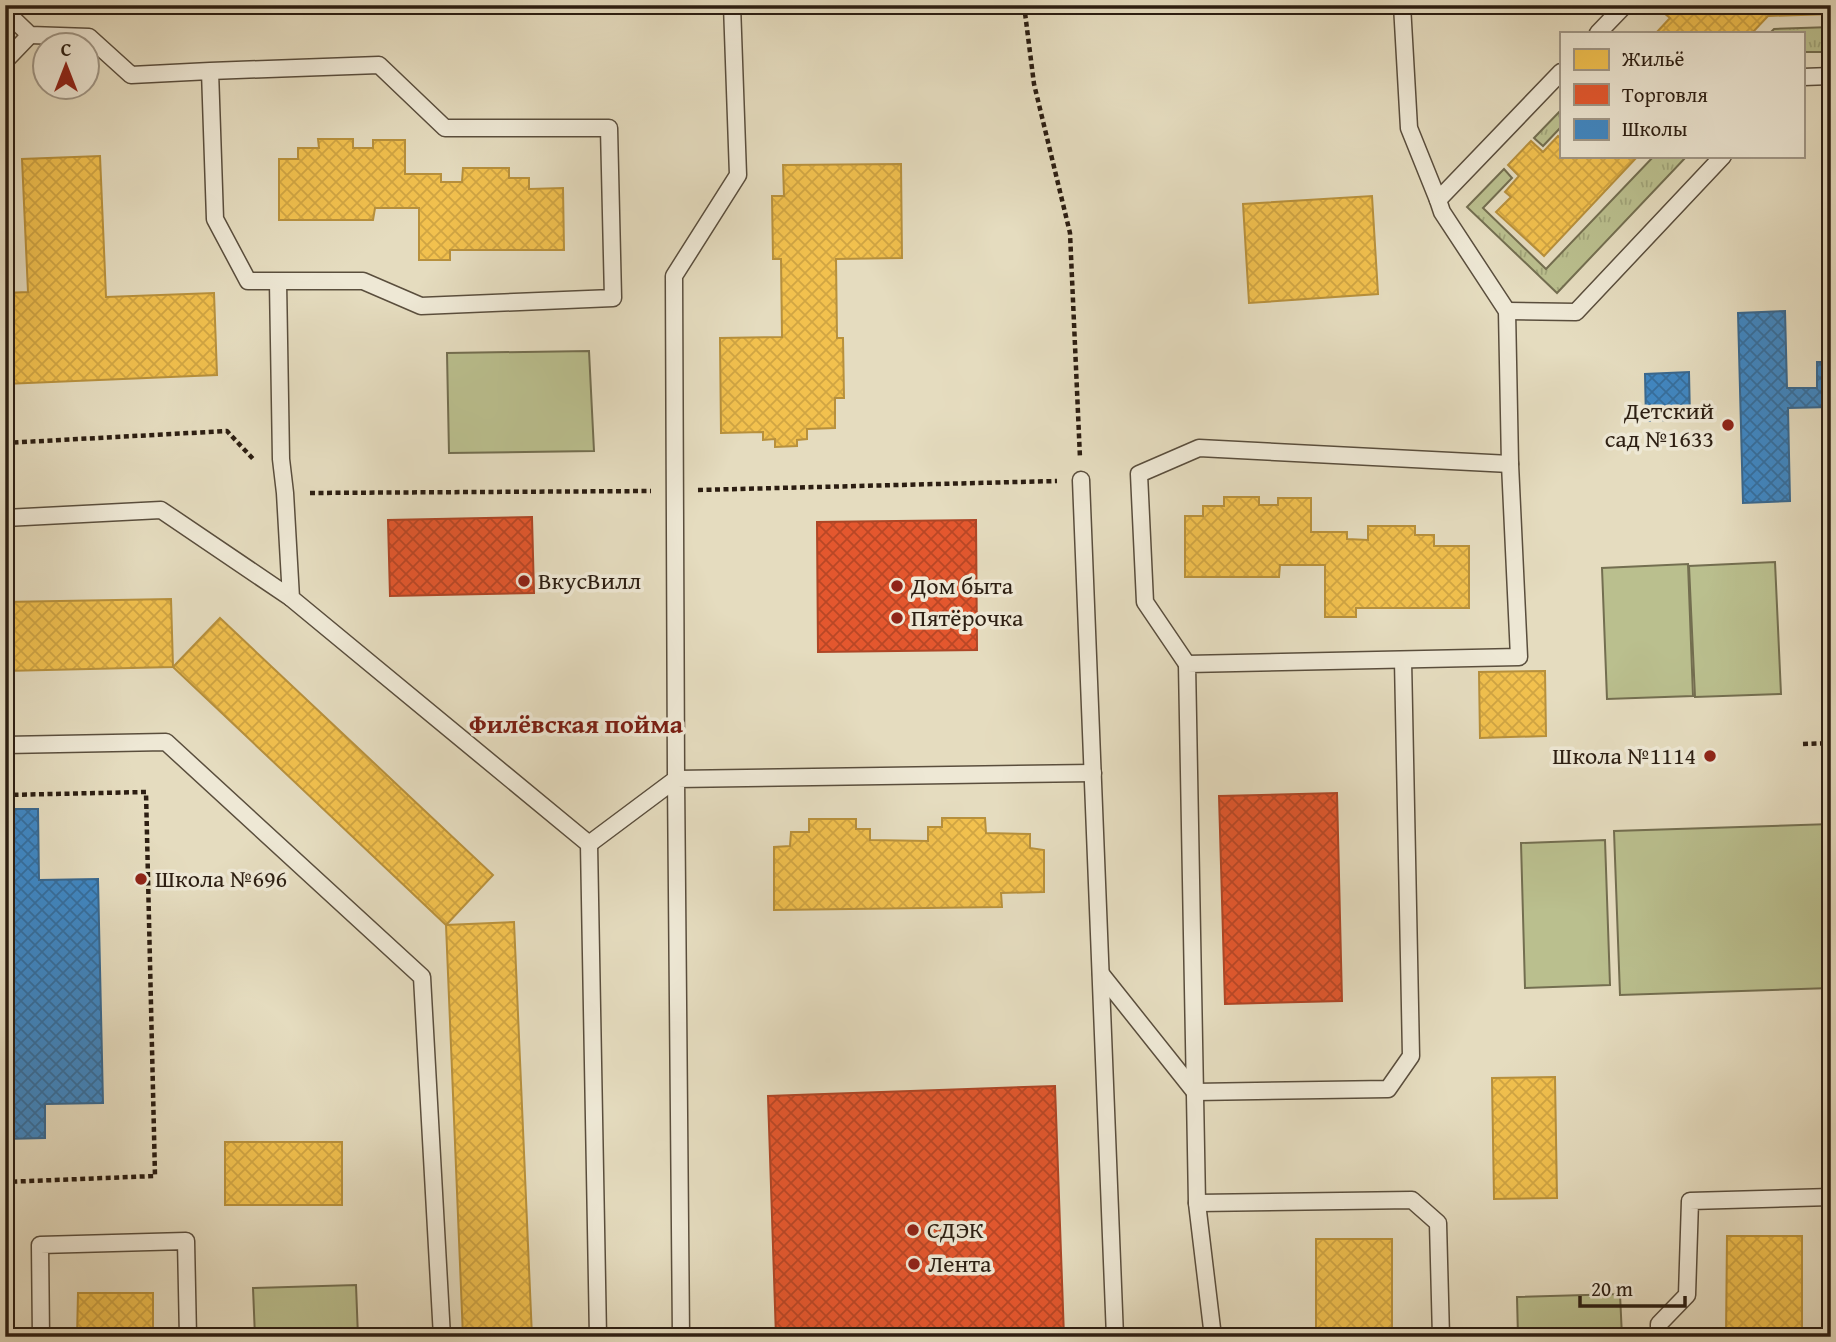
<svg xmlns="http://www.w3.org/2000/svg" width="1836" height="1342" viewBox="0 0 1836 1342" font-family="'Gentium Book Plus',serif">
<style>
.grass{fill:url(#grass-tufts);stroke:#736e50;stroke-width:2}
.green{fill:#babf8e;stroke:#736e50;stroke-width:2}
.homes{fill:url(#homes-cross-hatch);stroke:#b7903c;stroke-width:2}
.shops{fill:url(#shops-cross-hatch);stroke:#ad4626;stroke-width:2}
.schools{fill:url(#schools-cross-hatch);stroke:#39688f;stroke-width:2}
.lines{fill:none;stroke-linecap:round;stroke-linejoin:round}
.service-casing{stroke:#5a4e3d;stroke-width:19}
.path{stroke:#2c1e12;stroke-width:4.5;stroke-dasharray:5 3.5;stroke-linecap:butt}
.service{stroke:#eee8d5;stroke-width:16}
.poi-dot{fill:#8f2418;stroke:#eee8d5;stroke-width:2.5}
.labels{text-anchor:middle;stroke-width:7;stroke-linejoin:round;paint-order:stroke}
.poi-label{font-size:24px;fill:#2c1e12;stroke:#eee8d5;text-anchor:start}
.neighbourhood-label{font-size:26px;font-weight:bold;fill:#7a1f14;stroke:#eee8d5}
</style>
<defs>
<pattern id="grass-tufts" width="24" height="20" patternUnits="userSpaceOnUse" patternTransform="scale(1.75)"><rect width="24" height="20" fill="#babf8e"/><path d="M3 7l-1-3M5 7V3M7 7l1-3M15 17l-1-3M17 17v-4M19 17l1-3" fill="none" stroke="#a0a479"/></pattern>
<pattern id="homes-cross-hatch" width="8" height="8" patternUnits="userSpaceOnUse" patternTransform="scale(1.75)"><rect width="8" height="8" fill="#f2c14e"/><path d="M0 0l8 8M0 8l8-8" fill="none" stroke="#d0a543"/></pattern>
<pattern id="shops-cross-hatch" width="8" height="8" patternUnits="userSpaceOnUse" patternTransform="scale(1.75)"><rect width="8" height="8" fill="#e4572e"/><path d="M0 0l8 8M0 8l8-8" fill="none" stroke="#b94726"/></pattern>
<pattern id="schools-cross-hatch" width="8" height="8" patternUnits="userSpaceOnUse" patternTransform="scale(1.75)"><rect width="8" height="8" fill="#3f88c5"/><path d="M0 0l8 8M0 8l8-8" fill="none" stroke="#356f9f"/></pattern>
</defs>
<rect width="100%" height="100%" fill="#e5dcbf"/>
<filter id="stains"><feTurbulence type="fractalNoise" baseFrequency=".00286" numOctaves="4"/><feColorMatrix values="0 0 0 0 .2 0 0 0 0 .09 0 0 0 0 .02 0 0 0 .5 -.17"/></filter>
<radialGradient id="worn" r=".72"><stop offset=".6" stop-color="#630" stop-opacity="0"/><stop offset="1" stop-color="#630" stop-opacity=".3"/></radialGradient>
<g class="grass">
<path d="M1831,27V52H1803V33H1770L1774,29Z"/>
<path d="M1561,110V127L1543,146L1534,138Z"/>
<path d="M1654,156H1687L1557,293L1467,207L1504,169L1512,178L1483,208L1546,269Z"/>
</g>
<g class="green">
<path d="M589,351L594,451L449,453L447,353Z"/>
<path d="M1775,562L1781,694L1695,697L1689,566Z"/>
<path d="M1688,564L1693,696L1607,699L1602,568Z"/>
<path d="M1831,824V988L1620,995L1614,831Z"/>
<path d="M1605,840L1610,985L1525,988L1521,843Z"/>
<path d="M356,1285L358,1337H255L253,1288Z"/>
<path d="M1620,1294L1622,1337H1518L1517,1297Z"/>
</g>
<g class="homes">
<path d="M1663,5H1831V14L1768,16L1752,33H1656L1670,18L1659,9Z"/>
<path d="M1558,136L1561,139V156H1638L1544,256L1496,212L1511,197L1505,192L1519,176L1508,165L1531,141L1543,152Z"/>
<path d="M318,139H353V148H373V140H405V174H441V182H462L463,168H509V178H529V189L563,188L564,250H450V260H419V208H375L373,220H279V159H298V148H319Z"/>
<path d="M100,156L106,297L214,293L217,375L5,384V293L28,292L22,159Z"/>
<path d="M901,164L902,258L836,259L837,338H843L844,398H835V428L807,429V439L797,440V446L775,447V439L763,440V432L721,433L720,338L782,337L781,259H773L772,196H784L783,165Z"/>
<path d="M1372,196L1378,294L1249,303L1243,204Z"/>
<path d="M1224,497H1259V505H1278V498H1311V532H1347V539L1368,540V526H1415V535H1434V546H1469V608H1356V617H1325V565H1280L1279,577H1185V516H1203V506H1224Z"/>
<path d="M171,599L173,667L5,671V602Z"/>
<path d="M220,618L493,875L446,925L173,667Z"/>
<path d="M1545,671L1546,736L1480,738L1479,672Z"/>
<path d="M942,818H985L986,833L1030,834V848L1044,850V892L1001,893L1002,907L774,910V847L790,846L791,832H809V819H856V829H870V840L928,841V827H942Z"/>
<path d="M514,922L532,1337H463L446,925Z"/>
<path d="M1555,1077L1557,1198L1494,1199L1492,1078Z"/>
<rect x="225" y="1142" width="117" height="63"/>
<path d="M1727,1236H1802V1331L1771,1332V1337H1726Z"/>
<path d="M1316,1239H1392V1335L1316,1337Z"/>
<path d="M78,1293H153V1337H77Z"/>
</g>
<g class="shops">
<path d="M532,517L534,593L390,596L388,520Z"/>
<path d="M976,520L977,650L818,652L817,522Z"/>
<path d="M1337,793L1342,1001L1225,1004L1219,796Z"/>
<path d="M1055,1086L1064,1337H776L768,1096Z"/>
</g>
<g class="schools">
<path d="M1785,311L1787,388H1817V362H1831V407L1788,408L1790,501L1743,503L1738,313Z"/>
<path d="M1689,372L1690,419L1646,421L1645,374Z"/>
<path d="M5,809H38L39,880L98,879L103,1103L45,1104V1138L5,1139V1108H12L7,918L5,919Z"/>
</g>
<g class="lines">
<defs>
<g id="service">
<path d="M1402,5L1409,128L1438,200"/>
<path d="M5,11L30,35L89,37L131,75L210,71L215,219L248,281H363L421,306L613,298L609,128H445L379,65L210,71"/>
<path d="M1598,33L1625,5"/>
<path d="M5,61L30,35"/>
<path d="M1803,77L1831,76"/>
<path d="M278,282L281,459L285,493L291,598L589,844L598,1337"/>
<path d="M1507,311L1576,312L1723,156"/>
<path d="M1081,480L1115,1337"/>
<path d="M5,518L161,510L291,598"/>
<path d="M1187,664L1145,602L1139,474L1199,448L1510,464"/>
<path d="M5,745L166,742L422,977L442,1337"/>
<path d="M589,844L676,779L674,276L738,175L732,5"/>
<path d="M1101,974L1195,1092L1388,1089L1411,1056L1403,660"/>
<path d="M1197,1203L1412,1200L1438,1223L1441,1337"/>
<path d="M41,1337L40,1245L186,1241L188,1337"/>
<path d="M681,1337L676,779L1093,773"/>
<path d="M1213,1337L1197,1203L1187,664L1519,657L1510,464L1507,311L1442,212L1438,200L1561,72"/>
<path d="M1659,1337V1324L1687,1295L1690,1201L1831,1197"/>
</g>
</defs>
<use href="#service" class="service-casing"/>
<g class="path">
<path d="M1024,5L1034,84L1070,233L1080,458"/>
<path d="M5,443L227,431L255,461"/>
<path d="M698,490L1057,481"/>
<path d="M310,493L651,491"/>
<path d="M1803,744L1831,743"/>
<path d="M5,795L146,792L155,1176L5,1182"/>
</g>
<use href="#service" class="service"/>
</g>
<g class="poi-dot">
<circle cx="1728" cy="425" r="7"/>
<circle cx="524" cy="581" r="7"/>
<circle cx="897" cy="586" r="7"/>
<circle cx="897" cy="618" r="7"/>
<circle cx="1710" cy="756" r="7"/>
<circle cx="141" cy="879" r="7"/>
<circle cx="913" cy="1230" r="7"/>
<circle cx="914" cy="1264" r="7"/>
</g>
<g class="labels">
<g class="poi-label">
<text x="1714" y="419" text-anchor="end">Детский<tspan x="1714" dy="28">сад №1633</tspan></text>
<text x="538" y="589">ВкусВилл</text>
<text x="911" y="594">Дом быта</text>
<text x="911" y="626">Пятёрочка</text>
<text x="1696" y="764" text-anchor="end">Школа №1114</text>
<text x="155" y="887">Школа №696</text>
<text x="927" y="1238">СДЭК</text>
<text x="928" y="1272">Лента</text>
</g>
<g class="neighbourhood-label">
<text x="576" y="733">Филёвская пойма</text>
</g>
</g>
<rect width="1836" height="1342" fill="none" stroke="#e5dcbf" stroke-width="28"/>
<rect x="7" y="7" width="1822" height="1328" fill="none" stroke="#2c1e12" stroke-width="3.5"/>
<rect x="14" y="14" width="1808" height="1314" fill="none" stroke="#2c1e12" stroke-width="2"/>
<rect x="1560" y="32" width="245" height="126" fill="#eee8d5" stroke="#a09787" stroke-width="2"/>
<rect x="1574" y="49" width="35" height="21" fill="#f2c14e" stroke="#a09787" stroke-width="2"/>
<text x="1622" y="66" font-size="21" fill="#2c1e12">Жильё</text>
<rect x="1574" y="84" width="35" height="21" fill="#e4572e" stroke="#a09787" stroke-width="2"/>
<text x="1622" y="102" font-size="21" fill="#2c1e12">Торговля</text>
<rect x="1574" y="119" width="35" height="21" fill="#3f88c5" stroke="#a09787" stroke-width="2"/>
<text x="1622" y="136" font-size="21" fill="#2c1e12">Школы</text>
<g transform="translate(66 66)"><circle r="33" fill="#eee8d5" stroke="#a09787" stroke-width="2"/>
<path d="M0-5L12 26L0 18L-12 26Z" fill="#8f2418"/>
<text y="-10" font-size="19" font-weight="bold" text-anchor="middle" fill="#2c1e12">С</text>
</g>
<path d="M1580 1296v10h105v-10" fill="none" stroke="#2c1e12" stroke-width="3.5"/>
<text x="1591" y="1296" font-size="21" fill="#2c1e12" stroke="#eee8d5" stroke-width="5" paint-order="stroke">20 m</text>
<rect width="100%" height="100%" filter="url(#stains)"/>
<rect width="100%" height="100%" fill="url(#worn)"/>
</svg>
